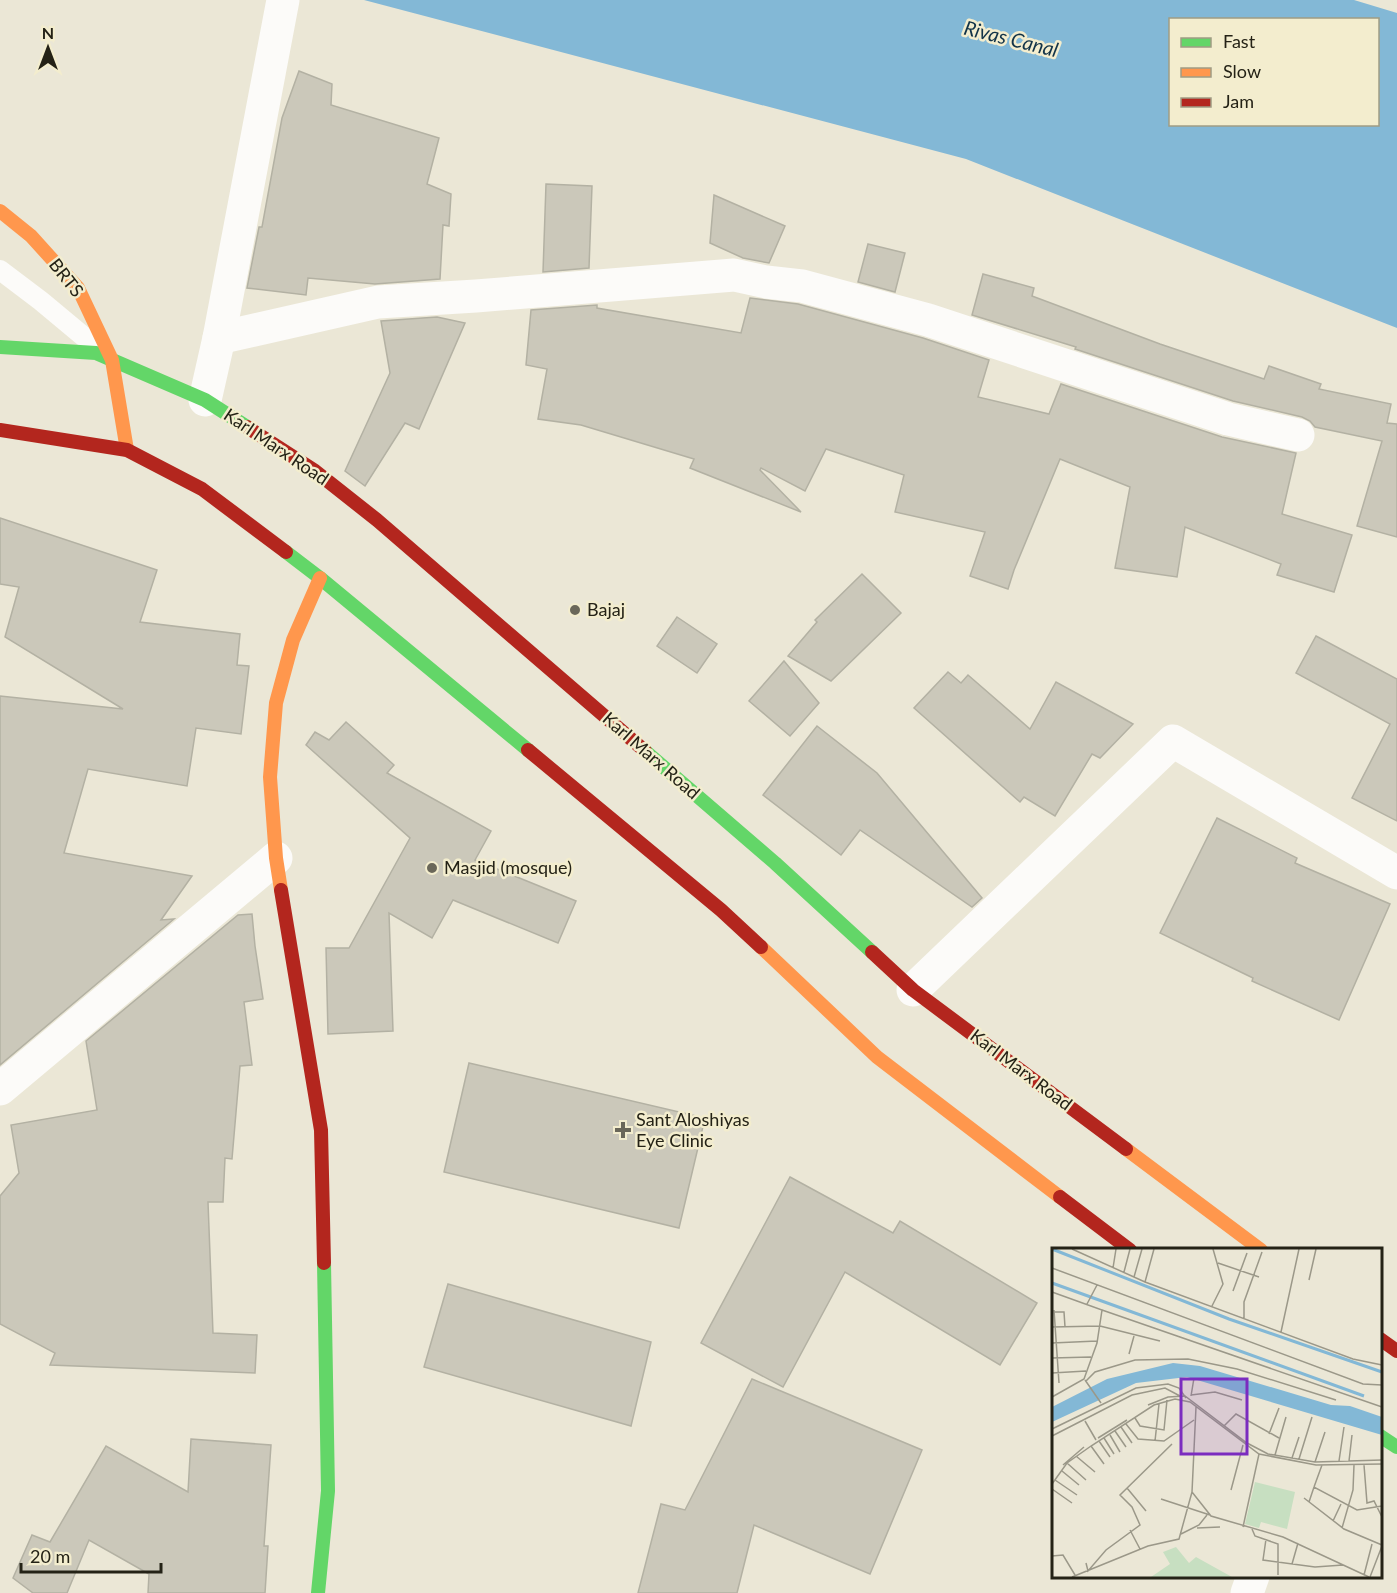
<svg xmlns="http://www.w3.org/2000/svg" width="1397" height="1593" viewBox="0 0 1397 1593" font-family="Lato,sans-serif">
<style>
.water{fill:#83b8d6;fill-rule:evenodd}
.building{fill:#cbc8ba;stroke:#b3b1a3;stroke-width:1.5}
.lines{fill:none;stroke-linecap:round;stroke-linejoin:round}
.lane{stroke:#fcfbf9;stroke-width:20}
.street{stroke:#fcfbf9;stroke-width:33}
.fast{stroke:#63d668;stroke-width:14}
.slow{stroke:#ff974d;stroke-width:14}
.jam{stroke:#b3261e;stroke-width:14}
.poi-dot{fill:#6a6759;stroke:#f3edce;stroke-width:2}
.labels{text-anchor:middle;stroke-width:5;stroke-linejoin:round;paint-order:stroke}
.street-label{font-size:18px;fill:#242216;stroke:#f3edce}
.poi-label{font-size:18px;fill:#242216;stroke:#f3edce;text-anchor:start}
.water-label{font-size:20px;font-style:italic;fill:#113348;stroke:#f3edce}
.inset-river{fill:none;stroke:#83b8d6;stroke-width:3}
.inset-road{fill:none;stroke:#9b9889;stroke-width:1.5}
.view{fill:#7b2cbf;fill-opacity:0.15;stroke:#7b2cbf;stroke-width:3}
.inset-edge{fill:none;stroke:#242216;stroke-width:3}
</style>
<rect width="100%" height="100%" fill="#ebe7d6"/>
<path class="water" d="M364,0H1354L1397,13V328L966,159ZM1170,20H1378V124H1170Z"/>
<g class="building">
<path d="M299,71L332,84L331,105L439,138L427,184L451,194L449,226L443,225L440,279L375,284L308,278L306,295L247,288L259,227H262L282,118Z"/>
<path d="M546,184L592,186L589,268L543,272Z"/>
<path d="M714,195L785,226L769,263L743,258L710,243Z"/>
<path d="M868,244L905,253L895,292L858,282Z"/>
<path d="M983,274L1034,288L1032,296L1160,344L1264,379L1269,366L1321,384L1319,389L1391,404L1387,423L1397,424V537L1357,526L1382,441L1315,427L1310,421L1302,417L1233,401L1075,349L1076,347L972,315Z"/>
<path d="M750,298L798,304L923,338L989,360L978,397L1049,414L1061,384L1222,437L1296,453L1282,514L1352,535L1334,592L1277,575L1281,564L1185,527L1177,577L1115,568L1130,487L1060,459L1014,570L1008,589L970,576L985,532L895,512L904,475L826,449L805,491L761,468L760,470L801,512L690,468L694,459L581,425L538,419L547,369L526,365L531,310L597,305V308L741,333Z"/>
<path d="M437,317L465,323L419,429L405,423L365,486L345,471L390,373L381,321Z"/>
<path d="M0,518L157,570L140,622L240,634L237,665L249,666L241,734L196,728L187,786L88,769L64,853L192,876L161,920L174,919L0,1065V696L123,709L5,637L19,587L0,584Z"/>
<path d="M862,574L901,613L831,681L788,656L817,622L815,620Z"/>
<path d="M677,617L717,644L697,673L657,646Z"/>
<path d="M1316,636L1397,679V821L1352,798L1390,724L1296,673Z"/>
<path d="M784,661L819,703L790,736L749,701Z"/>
<path d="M948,672L961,683L968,675L1030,729L1056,682L1133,724L1100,758L1092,754L1055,816L1024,797L1020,802L914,708Z"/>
<path d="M346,722L394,765L387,773L491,831L475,860L576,901L558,943L453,900L432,938L389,913L393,1031L328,1034L326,948H349L410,838L306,745L315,732L329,740Z"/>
<path d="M817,726L877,773L982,898L972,907L860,830L841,855L763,795Z"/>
<path d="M1217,818L1297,858L1295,863L1390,904L1339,1020L1252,981L1253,978L1160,933Z"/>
<path d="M252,914L255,946L263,999L244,1002L252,1065L240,1066L232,1159L225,1158L223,1202H208L213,1333L257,1335L255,1373L50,1365L55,1353L0,1324V1196L19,1173L11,1125L97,1110L86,1041L238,915Z"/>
<path d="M469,1063L705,1118L679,1228L444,1172Z"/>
<path d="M790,1177L893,1233L900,1221L1037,1303L1000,1365L845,1272L783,1387L701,1343Z"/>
<path d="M448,1284L651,1342L631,1426L424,1367Z"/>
<path d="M752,1379L922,1450L870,1574L754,1525L737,1593H638L661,1504L685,1510Z"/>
<path d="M191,1439L271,1445L264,1546H268L265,1593H148L149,1574L89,1540L67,1593H33L13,1578L32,1535L50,1542L106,1446L188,1492Z"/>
</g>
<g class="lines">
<path class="lane" d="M0,270L41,301L101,351"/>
<g class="street">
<path d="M219,338L378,302L476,296L734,275L766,282L802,286L928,320L1228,419L1298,435"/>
<path d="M205,400L219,338L283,0"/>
<path d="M913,990L1173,741L1397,873"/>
<path d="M0,1089L276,858"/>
<path d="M1247,1593L1253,1576"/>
</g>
<g class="fast">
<path d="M0,347L96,353L205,400L247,427"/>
<path d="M286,552L320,578L528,750"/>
<path d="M645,751L775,863L872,952"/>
<path d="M1380,1436L1397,1447"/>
<path d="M318,1593L328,1491L324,1263"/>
</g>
<g class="slow">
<path d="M0,211L31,236L78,288L112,360L127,450"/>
<path d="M281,890L276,858L270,777L276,703L293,640L320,578"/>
<path d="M761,947L877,1057L1060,1197"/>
<path d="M1126,1149L1261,1250"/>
</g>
<g class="jam">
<path d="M247,427L315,471L377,520L645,751"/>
<path d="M0,430L127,450L202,489L286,552"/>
<path d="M528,750L721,910L761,947"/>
<path d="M281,890L321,1130L324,1263"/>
<path d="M872,952L913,990L1126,1149"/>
<path d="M1060,1197L1130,1250"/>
<path d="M1380,1339L1397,1351"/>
</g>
</g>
<g class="poi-dot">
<circle cx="575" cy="610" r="6"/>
<circle cx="432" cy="868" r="6"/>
<path d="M620 1121h6v6h6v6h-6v6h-6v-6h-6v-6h6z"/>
</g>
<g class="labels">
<g class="street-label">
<text transform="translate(66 278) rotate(52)" y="6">BRTS</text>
<text transform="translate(276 447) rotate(34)" y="6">Karl Marx Road</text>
<text transform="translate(651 756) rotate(41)" y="6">Karl Marx Road</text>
<text transform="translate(1021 1070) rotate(37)" y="6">Karl Marx Road</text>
</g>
<g class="poi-label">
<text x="587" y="616">Bajaj</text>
<text x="444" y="874">Masjid (mosque)</text>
<text x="636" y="1126">Sant Aloshiyas<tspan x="636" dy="21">Eye Clinic</tspan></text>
</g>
<g class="water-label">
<text transform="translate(1011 39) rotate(14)" y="7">Rivas Canal</text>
</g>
</g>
<g transform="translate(1052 1248)">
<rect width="330" height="330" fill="#ebe7d6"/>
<path d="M203,234L243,244L235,281L209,274L207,280L193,276ZM124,299L137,315L144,309L180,329H99L118,316L111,304Z" fill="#c7dfc1"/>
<path d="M121,115L148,118L279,157L298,158L330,169V187L135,129L84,135L0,174V159L55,131Z" fill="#83b8d6"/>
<path class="inset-river" d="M0,1L177,71L330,124M0,35L312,148"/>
<path class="inset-road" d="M20,1L93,34L301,111L330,117M166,15L207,29M0,20L311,136L330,137M61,20L64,1M72,24L78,1M82,29L90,1M257,32L264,1M93,34L102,1M181,43L195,5M0,44L50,62L45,95L32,131L0,149M35,56L45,37M160,58L171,36L161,1M2,62L7,135M50,62L330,159M2,64H12L13,79M192,70V54L210,4M0,79L48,78L108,93M229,84L247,1M0,95L45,93M77,106L82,88M0,110L39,109M0,125L34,123M33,132L49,155M34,133L43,124L83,112L136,111L185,121L284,152M139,147L163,144L190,152M139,148L142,130M96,157L116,149L133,148L195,195L216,206L263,214L330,212M144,159L140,244L159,268L231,289L317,329M83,170L88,178L112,182L115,152M33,173L44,192M74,176L86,191L112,193L142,172M172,178L184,166L227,190M69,179L80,195M0,181L84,140L116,136L127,140L134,150M63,183L74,199M217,186L227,160M58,187L68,204M0,188L80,147L113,140L128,148M46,190L75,172M52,190L62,206M47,193L58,209M103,193L107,156M39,198L52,216M223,207L234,169M24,208L43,224M240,210L247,189M247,211L260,169M287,213L292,179M297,213L300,187M263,214L273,184M15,215L34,232M11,217L32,199M312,217L315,255L322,253L330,269M10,223L27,237M3,232L25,247M0,236L15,215L39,198L102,157L123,151L138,154L207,206L264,217L330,216M262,239L270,217M75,240L94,263M0,241L20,255M179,242L191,197M252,250L292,281L330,297M109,251L158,267M257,254L262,239L305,262L330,258M281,273L289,256M191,279L207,206M145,280L168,279M290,280L301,242L302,217M200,281L203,288L226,296V327M78,282L88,301M129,286L147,277L155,267M214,291L211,312L263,319L291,317M0,308L11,307L23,327M34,315L36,323L54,302L88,277L80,259L68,247L120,196M240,316L246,295M312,327L320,296M20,329L96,298L127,291L140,244M318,329L330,298"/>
<path class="view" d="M129,131H195V206H129Z"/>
<rect width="330" height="330" class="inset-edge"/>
</g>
<rect x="1169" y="18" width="210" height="108" fill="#f3edce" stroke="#a09c84" stroke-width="1.5"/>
<rect x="1181" y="38" width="30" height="9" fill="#63d668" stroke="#a09c84" stroke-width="1.5"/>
<text x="1223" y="48" font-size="18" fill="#242216">Fast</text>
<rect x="1181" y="68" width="30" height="9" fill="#ff974d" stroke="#a09c84" stroke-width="1.5"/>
<text x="1223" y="78" font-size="18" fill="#242216">Slow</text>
<rect x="1181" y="98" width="30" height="9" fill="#b3261e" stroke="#a09c84" stroke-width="1.5"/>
<text x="1223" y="108" font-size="18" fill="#242216">Jam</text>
<g transform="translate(48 48)" stroke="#f3edce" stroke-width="4.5" paint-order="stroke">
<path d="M0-4.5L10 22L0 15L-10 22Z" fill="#242216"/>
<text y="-9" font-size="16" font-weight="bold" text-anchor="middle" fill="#242216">N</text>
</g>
<path d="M21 1563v9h140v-9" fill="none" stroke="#242216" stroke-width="3"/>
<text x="30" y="1563" font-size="18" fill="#242216" stroke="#f3edce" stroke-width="4.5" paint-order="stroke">20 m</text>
</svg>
